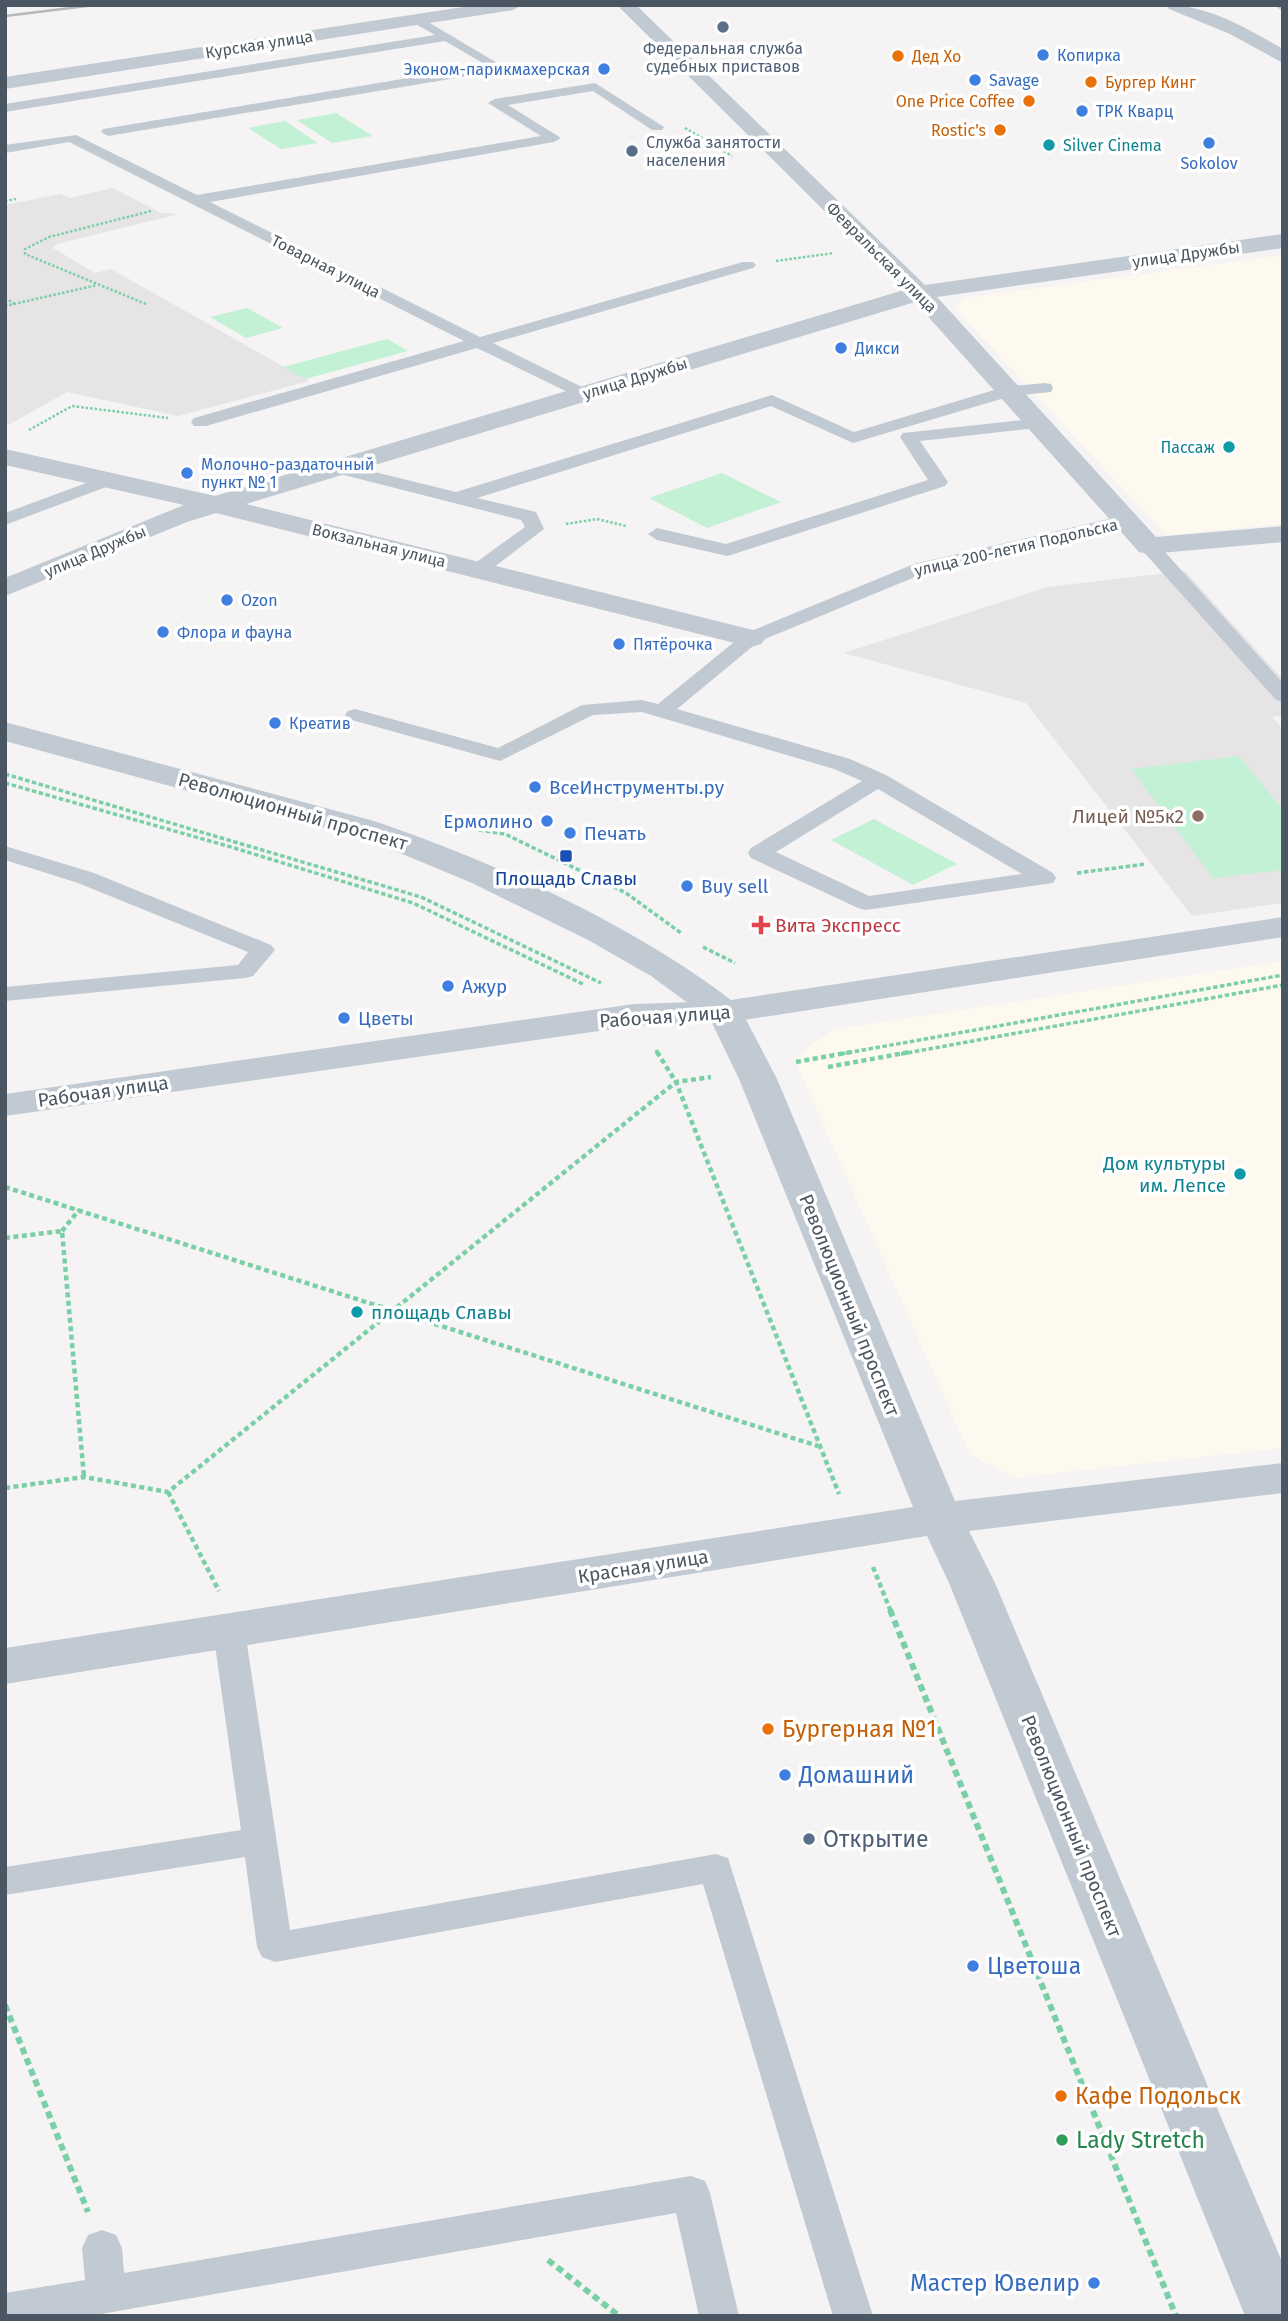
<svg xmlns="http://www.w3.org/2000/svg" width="1288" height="2321" viewBox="0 0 1288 2321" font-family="'Fira Sans',sans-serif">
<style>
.commercial{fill:#fdf9ef}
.education{fill:#e6e4e5}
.green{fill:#c3f1d5}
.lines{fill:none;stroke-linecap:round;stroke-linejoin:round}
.path-far3{stroke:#7ad0a6;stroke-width:2.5;stroke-dasharray:2.5 2;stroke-linecap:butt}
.path-far2{stroke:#7ad0a6;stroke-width:3.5;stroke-dasharray:4.5 2.5;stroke-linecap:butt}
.path-far1{stroke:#7ad0a6;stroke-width:4.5;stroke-dasharray:5 3.5;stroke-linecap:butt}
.path{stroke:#7ad0a6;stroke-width:6;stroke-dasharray:7 4.5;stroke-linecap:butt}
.service{fill:#c1cad2;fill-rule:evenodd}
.minor{fill:#c1cad2;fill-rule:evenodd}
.tertiary{fill:#c1cad2;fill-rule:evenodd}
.secondary{fill:#c1cbd6;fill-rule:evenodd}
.rail{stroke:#b5b8bd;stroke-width:2.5}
.service-dot{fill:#5c6f8a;stroke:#fff;stroke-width:2.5}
.shop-dot{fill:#3f7fe0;stroke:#fff;stroke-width:2.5}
.food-dot{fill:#e8710a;stroke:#fff;stroke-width:2.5}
.culture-dot{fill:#0f9aa8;stroke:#fff;stroke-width:2.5}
.education-dot{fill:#8d6e63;stroke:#fff;stroke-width:2.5}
.transit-dot{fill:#1a4fb4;stroke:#fff;stroke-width:2.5}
.health-dot{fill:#e0444e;stroke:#fff;stroke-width:2.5}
.leisure-dot{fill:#2e9e5b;stroke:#fff;stroke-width:2.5}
.labels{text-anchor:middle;stroke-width:7;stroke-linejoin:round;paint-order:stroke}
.far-street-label{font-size:16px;fill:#4a5661;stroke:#fff}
.far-service-label{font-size:16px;fill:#4e5e75;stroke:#fff}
.far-shop-label{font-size:16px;fill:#366cbe;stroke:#fff;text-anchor:start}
.far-food-label{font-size:16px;fill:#c56008;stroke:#fff;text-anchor:start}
.far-culture-label{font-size:16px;fill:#0d838f;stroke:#fff;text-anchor:start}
.shop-label{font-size:19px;fill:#366cbe;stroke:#fff;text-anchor:start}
.street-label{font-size:19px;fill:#4a5661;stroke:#fff}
.education-label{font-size:19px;fill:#785e54;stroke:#fff;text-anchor:end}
.transit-label{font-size:19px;fill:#164399;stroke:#fff}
.health-label{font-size:19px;fill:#be3a42;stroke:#fff;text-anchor:start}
.culture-label{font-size:19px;fill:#0d838f;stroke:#fff;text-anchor:end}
.near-food-label{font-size:23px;fill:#c56008;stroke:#fff;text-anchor:start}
.near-shop-label{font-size:23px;fill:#366cbe;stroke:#fff;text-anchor:start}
.near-service-label{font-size:23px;fill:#4e5e75;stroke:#fff;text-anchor:start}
.near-leisure-label{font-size:23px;fill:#27864d;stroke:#fff;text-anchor:start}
</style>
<rect width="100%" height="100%" fill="#f5f3f3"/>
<g class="commercial">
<path d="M1283,255V524L1166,535L955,308L963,298Z"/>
<path d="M1283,961V1448L1014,1478L970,1455L795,1061L809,1046L836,1029Z"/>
</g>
<g class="education">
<path d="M113,188L161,213L179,214L57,244L53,248L95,273L111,269L309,381L178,416L67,392L5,427V205L60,194L69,198Z"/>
<path d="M1185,571L1283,679V715L1272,717L1283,729V903L1192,916L1026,703L844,653L1047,587Z"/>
</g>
<g class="green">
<path d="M336,113L373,136L332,143L297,120Z"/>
<path d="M285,121L318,143L281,149L248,128Z"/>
<path d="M247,308L283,328L246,338L210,317Z"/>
<path d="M387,339L408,351L305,379L283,367Z"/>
<path d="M722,473L781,502L707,528L649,498Z"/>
<path d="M1239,756L1283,810V870L1213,878L1131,769Z"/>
<path d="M874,819L957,864L913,885L831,840Z"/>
</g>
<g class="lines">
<g class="path-far3">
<path d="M685,128L732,156"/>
<path d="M5,201L16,199"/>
<path d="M776,261L834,253"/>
<path d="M5,298L15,304"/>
<path d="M146,304L25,254V249L49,237L151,211"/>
<path d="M5,306L97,285"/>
<path d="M29,430L72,406L168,418"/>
<path d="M566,524L597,519L626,526"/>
</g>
<g class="path-far2">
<path d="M5,774L421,897L601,983"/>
<path d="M5,783L231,847L413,903L585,985"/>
<path d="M472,829L505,834L626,893L681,933"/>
<path d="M1077,873L1146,864"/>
<path d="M703,947L735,963"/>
<path d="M656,1050L658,1054"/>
<path d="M841,1054L1283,975"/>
<path d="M901,1054L1283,985"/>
</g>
<g class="path-far1">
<path d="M657,1052L676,1082L839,1494"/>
<path d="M796,1062L851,1052"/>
<path d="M828,1067L910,1052"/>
<path d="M5,1187L818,1446"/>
<path d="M62,1231L79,1210"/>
<path d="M5,1238L62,1231L84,1477"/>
<path d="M5,1488L84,1477L168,1492L676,1082L711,1077"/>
<path d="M168,1492L219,1591"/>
<path d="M873,1567L891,1612"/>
</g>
<g class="path">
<path d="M890,1610L1176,2316"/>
<path d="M5,2005L88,2212"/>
<path d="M548,2260L619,2316"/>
</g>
<g class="service">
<path d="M418,16L504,67L498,71L108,136L101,132L103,129L486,65L445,41L5,112V104L435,35L414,23L412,20Z"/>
<path d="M595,83L664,127L662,130H652L593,91L508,105L561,138L554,142L210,202L480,337L743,262H753L756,265L753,268L493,343L588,390L590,394L588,398L582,399L477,348L206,426H194L191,422L194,418L464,341L69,142L5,153V145L76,135L197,195L541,136L488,103L495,99Z"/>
<path d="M1045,383L1051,384L1053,388L1051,392L1011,396L853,443L771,406L477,498L536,512L544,529L485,574H471L468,570L471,566L525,527L521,520L332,472L329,468L338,463L456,492L772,395L854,432L1004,387Z"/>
<path d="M1040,418L1049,423L1046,427L920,441L948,482L945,486L734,554L727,556L657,540L648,534L657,528L726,544L928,480L900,437L903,433Z"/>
<path d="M108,475L114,476L117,480L114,484L5,525V513Z"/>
<path d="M1126,515L1133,517L1135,521L1133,525L927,572L758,642L677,709L850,759L886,775L1053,873L1056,878L1053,883L866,910L858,908L751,858L748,853L751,848L862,781L834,769L642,712L593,715L500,761L348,719L345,715L348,711L355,709L498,748L582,705L642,700L658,704L744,634L914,564ZM878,789L1022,874L869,896L776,852Z"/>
<path d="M1149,540L1156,542L1283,683V702L1276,700L1142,550L1140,546Z"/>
<path d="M5,846L94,873L271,945L275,950L253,976L245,978L5,1001V987L238,965L248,952L78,883L5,860Z"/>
<path d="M229,1619L240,1623L245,1631L290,1930L716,1854L728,1858L873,2316H833L703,1884L275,1962L262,1957L257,1947L245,1857L5,1895V1867L241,1830L213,1631L218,1623Z"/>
<path d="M691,2176L705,2181L710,2193L739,2316H699L676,2213L90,2316H5V2293L85,2280L82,2248L88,2235L102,2230L116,2235L122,2248L124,2273Z"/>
</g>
<g class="minor">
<path d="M476,5H522L513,10L5,89V77Z"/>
<path d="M617,5H636L925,285L1283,234V248L937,297L1156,537L1283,526V542L1149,554L1139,552L915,302L246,504L761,632L766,638L761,644L751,647L216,513L187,522L5,596V578L184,505L5,465V449L215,496L904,290Z"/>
<path d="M1166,5C1209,5 1246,28 1283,49V63L1230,34L1169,9Z"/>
<path d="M724,1001L737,1004L742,1012L777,1079L955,1501L1283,1463V1493L969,1531L995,1583L1283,2264V2316H1245L949,1583L927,1536L5,1684V1648L913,1507L739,1079L712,1023L634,1026L5,1116V1094L634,1004Z"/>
</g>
<path class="tertiary" d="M5,722L374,821C494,862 630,923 731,1000L1283,917V937L724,1023L711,1020L651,976L588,940L472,883L400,853L350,835L5,741Z"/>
<path class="secondary" d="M1273,5H1283V11Z"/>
<path class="rail" d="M5,16L95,5"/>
</g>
<g class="service-dot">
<circle cx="723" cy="27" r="7"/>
<circle cx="632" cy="151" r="7"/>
<circle cx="809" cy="1839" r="7"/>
</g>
<g class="shop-dot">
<circle cx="1043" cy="55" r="7"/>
<circle cx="604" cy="69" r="7"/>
<circle cx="975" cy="80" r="7"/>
<circle cx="1082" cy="111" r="7"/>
<circle cx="1209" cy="143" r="7"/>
<circle cx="841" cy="348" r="7"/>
<circle cx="187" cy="473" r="7"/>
<circle cx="227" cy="600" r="7"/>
<circle cx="163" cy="632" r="7"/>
<circle cx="619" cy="644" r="7"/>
<circle cx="275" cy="723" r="7"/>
<circle cx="535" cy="787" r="7"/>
<circle cx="547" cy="821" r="7"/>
<circle cx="570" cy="833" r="7"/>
<circle cx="687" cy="886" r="7"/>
<circle cx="448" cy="986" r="7"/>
<circle cx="344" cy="1018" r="7"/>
<circle cx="785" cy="1775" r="7"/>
<circle cx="973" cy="1966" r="7"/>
<circle cx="1094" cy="2283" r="7"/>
</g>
<g class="food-dot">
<circle cx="898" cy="56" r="7"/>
<circle cx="1091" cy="82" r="7"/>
<circle cx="1029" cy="101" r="7"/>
<circle cx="1000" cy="130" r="7"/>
<circle cx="768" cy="1729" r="7"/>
<circle cx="1061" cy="2096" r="7"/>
</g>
<g class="culture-dot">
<circle cx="1049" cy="145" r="7"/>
<circle cx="1229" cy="447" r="7"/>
<circle cx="1240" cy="1174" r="7"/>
<circle cx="357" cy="1312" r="7"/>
</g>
<circle class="education-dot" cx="1198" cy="816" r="7"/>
<rect class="transit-dot" x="559" y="849" width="14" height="14" rx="3.5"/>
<path class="health-dot" d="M757.5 914.5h7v7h7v7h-7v7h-7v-7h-7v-7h7z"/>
<circle class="leisure-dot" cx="1062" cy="2140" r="7"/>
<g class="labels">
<g class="far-street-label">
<text transform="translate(259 44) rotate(-9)" y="6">Курская улица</text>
<text transform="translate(1186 254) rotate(-8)" y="6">улица Дружбы</text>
<text transform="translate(882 257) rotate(45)" y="6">Февральская улица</text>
<text transform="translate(326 266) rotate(27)" y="6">Товарная улица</text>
<text transform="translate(635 378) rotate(-17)" y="6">улица Дружбы</text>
<text transform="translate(379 545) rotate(14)" y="6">Вокзальная улица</text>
<text transform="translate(1016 547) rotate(-13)" y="6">улица 200-летия Подольска</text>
<text transform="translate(95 551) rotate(-23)" y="6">улица Дружбы</text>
</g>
<g class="far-service-label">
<text x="723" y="54">Федеральная служба<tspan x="723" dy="18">судебных приставов</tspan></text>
<text x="646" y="148" text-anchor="start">Служба занятости<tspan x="646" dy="18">населения</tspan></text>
</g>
<g class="far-shop-label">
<text x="1057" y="61">Копирка</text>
<text x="590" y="75" text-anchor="end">Эконом-парикмахерская</text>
<text x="989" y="86">Savage</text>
<text x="1096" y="117">ТРК Кварц</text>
<text x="1209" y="169" text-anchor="middle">Sokolov</text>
<text x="855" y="354">Дикси</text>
<text x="201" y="470">Молочно-раздаточный<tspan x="201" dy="18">пункт № 1</tspan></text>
<text x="241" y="606">Ozon</text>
<text x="177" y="638">Флора и фауна</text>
<text x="633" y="650">Пятёрочка</text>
<text x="289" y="729">Креатив</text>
</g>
<g class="far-food-label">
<text x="912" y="62">Дед Хо</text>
<text x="1105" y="88">Бургер Кинг</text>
<text x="1015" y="107" text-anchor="end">One Price Coffee</text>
<text x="986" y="136" text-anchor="end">Rostic's</text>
</g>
<g class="far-culture-label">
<text x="1063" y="151">Silver Cinema</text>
<text x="1215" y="453" text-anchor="end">Пассаж</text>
</g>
<g class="shop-label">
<text x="549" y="794">ВсеИнструменты.ру</text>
<text x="533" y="828" text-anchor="end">Ермолино</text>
<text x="584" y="840">Печать</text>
<text x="701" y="893">Buy sell</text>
<text x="462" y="993">Ажур</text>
<text x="358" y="1025">Цветы</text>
</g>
<g class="street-label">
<text transform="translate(293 811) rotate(16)" y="7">Революционный проспект</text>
<text transform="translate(665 1016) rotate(-4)" y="7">Рабочая улица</text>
<text transform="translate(103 1091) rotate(-8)" y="7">Рабочая улица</text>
<text transform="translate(850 1305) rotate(68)" y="7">Революционный проспект</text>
<text transform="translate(643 1566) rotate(-9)" y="7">Красная улица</text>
<text transform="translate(1072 1826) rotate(68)" y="7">Революционный проспект</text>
</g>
<g class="education-label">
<text x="1184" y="823">Лицей №5к2</text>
</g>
<g class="transit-label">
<text x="566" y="885">Площадь Славы</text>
</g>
<g class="health-label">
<text x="775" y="932">Вита Экспресс</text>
</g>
<g class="culture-label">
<text x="1226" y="1170">Дом культуры<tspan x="1226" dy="22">им. Лепсе</tspan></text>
<text x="371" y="1319" text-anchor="start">площадь Славы</text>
</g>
<g class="near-food-label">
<text x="782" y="1737">Бургерная №1</text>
<text x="1075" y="2104">Кафе Подольск</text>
</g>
<g class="near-shop-label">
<text x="799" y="1783">Домашний</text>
<text x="987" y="1974">Цветоша</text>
<text x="1080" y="2291" text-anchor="end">Мастер Ювелир</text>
</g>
<g class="near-service-label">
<text x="823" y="1847">Открытие</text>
</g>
<g class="near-leisure-label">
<text x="1076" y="2148">Lady Stretch</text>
</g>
</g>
<rect width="1288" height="2321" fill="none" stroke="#4a5661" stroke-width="14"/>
</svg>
